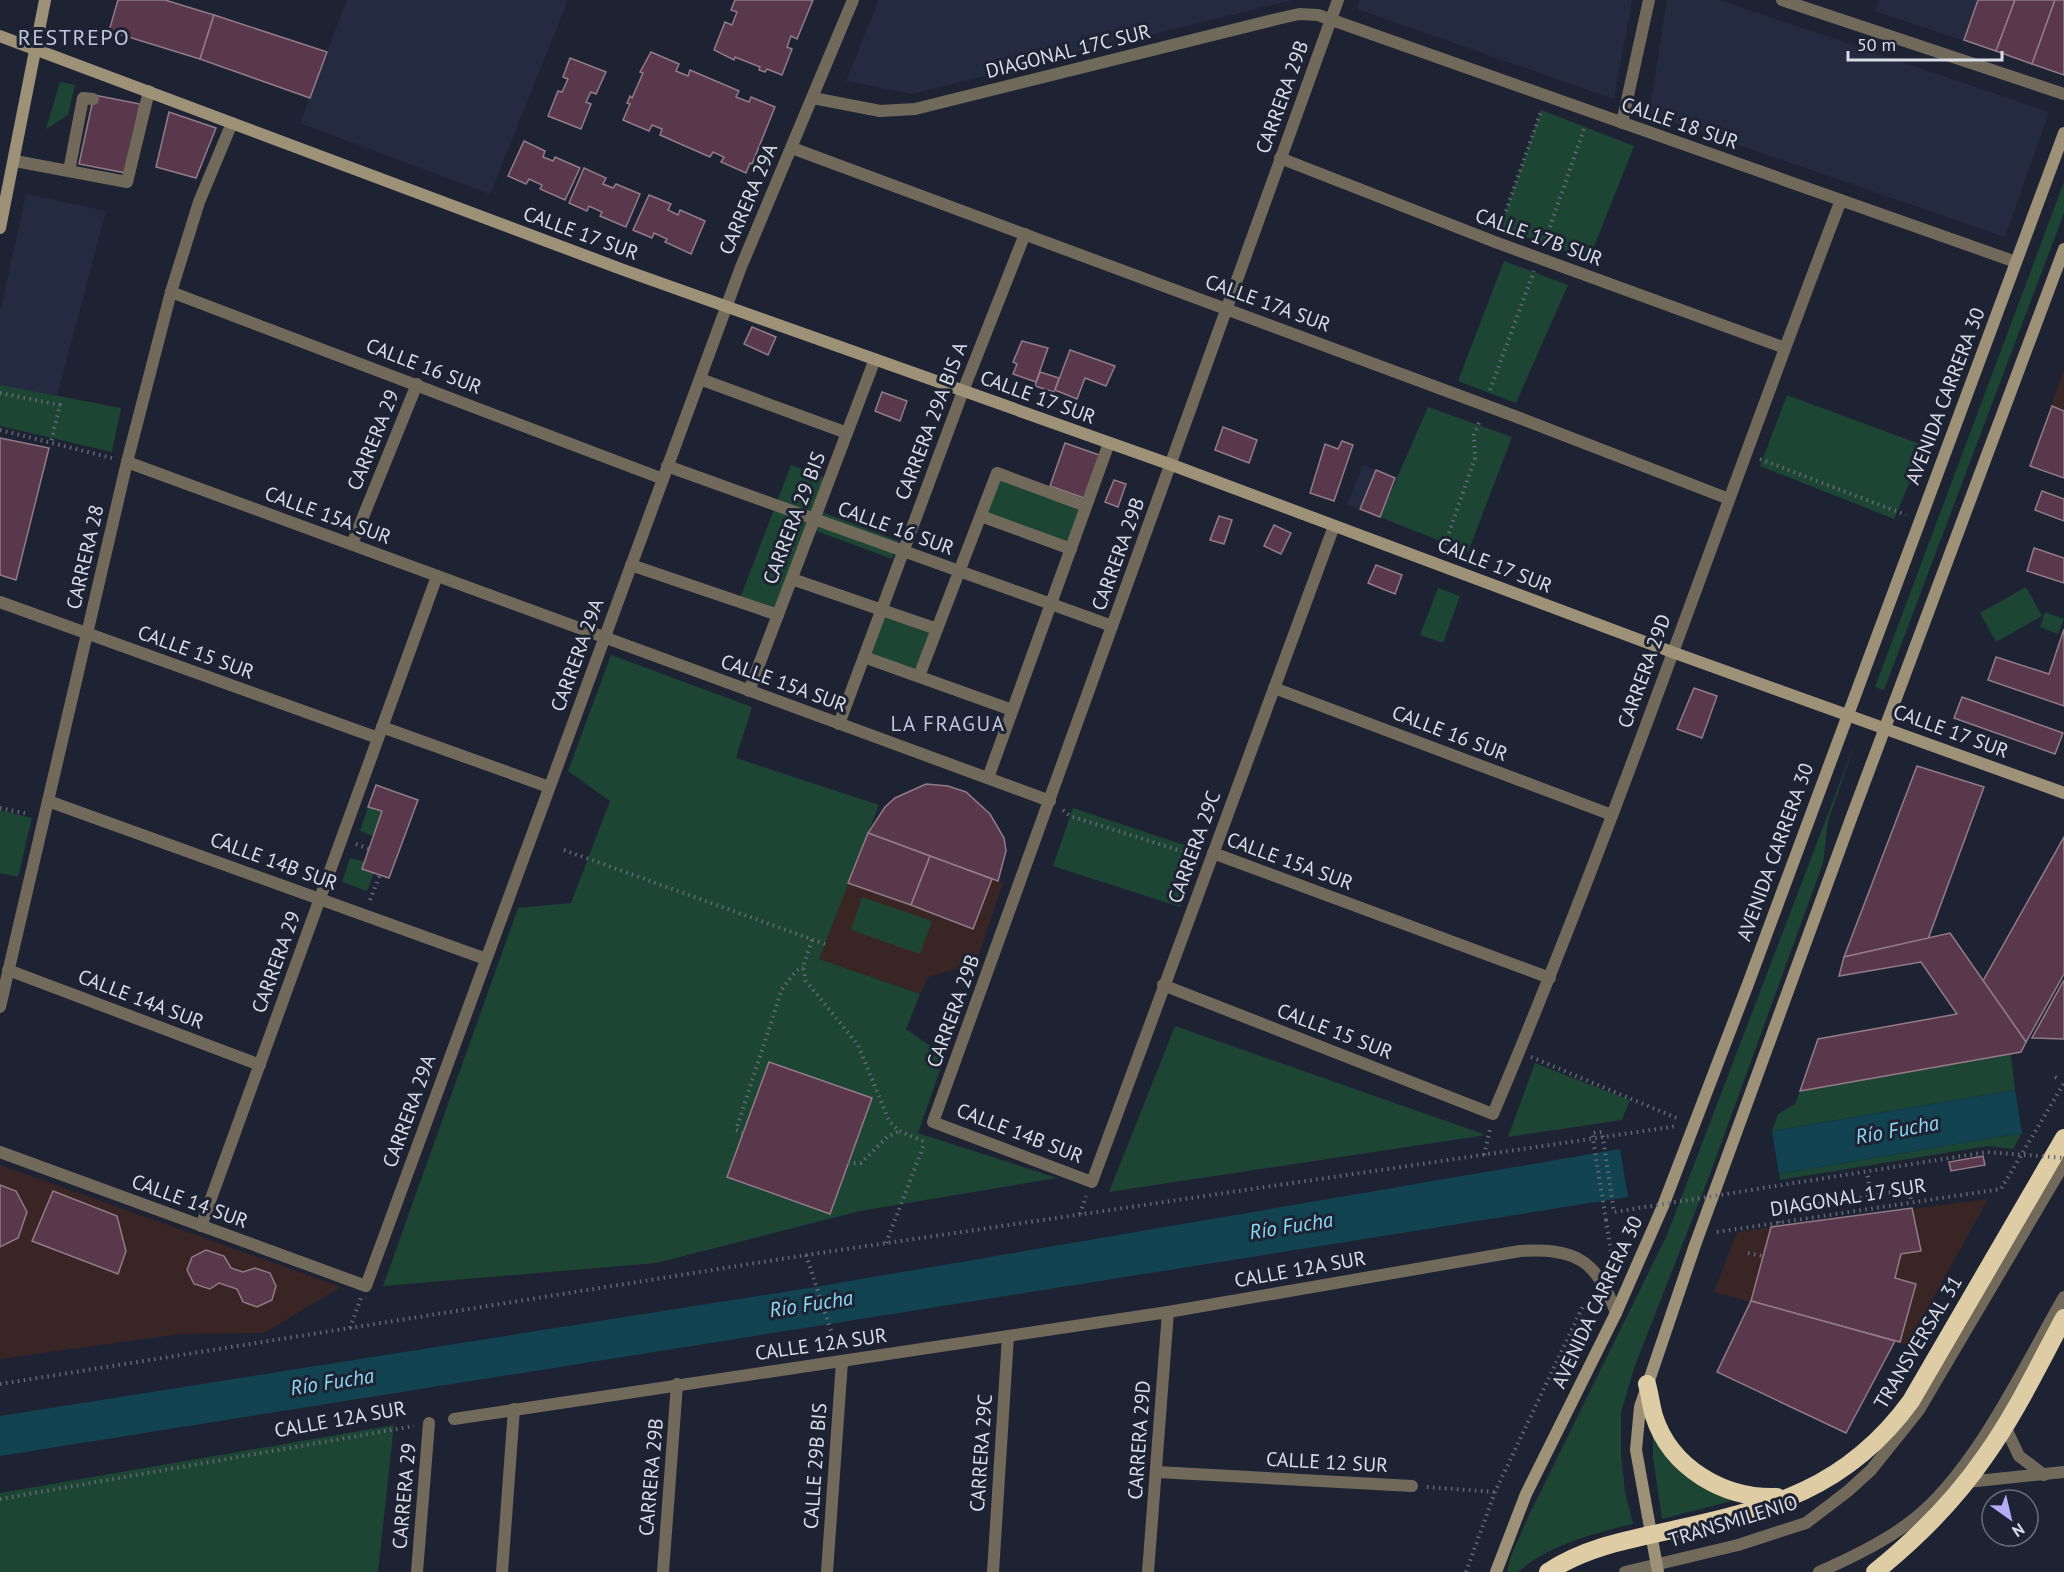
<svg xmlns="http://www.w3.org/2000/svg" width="2064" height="1572" viewBox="0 0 2064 1572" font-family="'PT Sans',sans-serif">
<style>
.built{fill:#242b41}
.education{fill:#392524}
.green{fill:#1d4533}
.water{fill:#114350}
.building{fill:#5a384c;stroke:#907b87;stroke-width:1.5}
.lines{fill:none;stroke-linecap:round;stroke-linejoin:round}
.path{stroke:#636876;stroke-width:4;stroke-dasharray:1.5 4.5;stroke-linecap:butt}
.lane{stroke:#716a5a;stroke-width:12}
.street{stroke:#716a5a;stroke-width:12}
.secondary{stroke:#9d9178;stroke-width:12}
.highway{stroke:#decca5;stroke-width:18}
.path-bridge{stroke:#636876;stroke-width:4;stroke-dasharray:1.5 4.5;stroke-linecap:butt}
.labels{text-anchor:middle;stroke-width:6;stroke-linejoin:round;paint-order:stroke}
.street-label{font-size:20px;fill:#d8dde7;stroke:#1e2333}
.neighbourhood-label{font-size:21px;letter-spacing:1.5px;fill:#bec6db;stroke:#1e2333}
.water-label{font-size:21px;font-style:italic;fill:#8adaf3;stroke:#1e2333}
.quarter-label{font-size:22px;letter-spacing:1.5px;fill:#bec6db;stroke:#1e2333}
</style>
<rect width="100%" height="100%" fill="#1e2333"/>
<g class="built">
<path d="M347,0H568L490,194L300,123Z"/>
<path d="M879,0H1292L912,94L846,81Z"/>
<path d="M1359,0H1632L1614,99L1357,9Z"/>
<path d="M1667,0H1720L2049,112L2005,237L1649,114Z"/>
<path d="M1879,0H2064V75L1875,11Z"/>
<path d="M26,194L106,211L57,396L0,385V313Z"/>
<path d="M1363,465L1376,470L1360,509L1347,505Z"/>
</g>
<g class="education">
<path d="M2064,369V478L2030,466Z"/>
<path d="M868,833L1003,883L976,963L928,977L920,994L819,959Z"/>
<path d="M0,1165L341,1287L264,1333L180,1334L0,1359Z"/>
<path d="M1988,1199L1907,1345L1714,1292L1737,1232Z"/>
</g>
<g class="green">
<path d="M60,82L75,85L68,115L46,129Z"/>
<path d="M1541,110L1634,146L1589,259L1500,228Z"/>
<path d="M2064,182V213L1884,690L1875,687Z"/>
<path d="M1504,261L1568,285L1516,403L1458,381Z"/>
<path d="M0,385L121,408L112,452L0,426Z"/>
<path d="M1787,395L1925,446L1894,519L1760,466Z"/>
<path d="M1428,407L1512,437L1468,552L1380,517Z"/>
<path d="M791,465L829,479L819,511L899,541L892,559L811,529L778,615L739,601Z"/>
<path d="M997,474L1083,508L1070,546L983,515Z"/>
<path d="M2026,587L2042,616L1996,642L1980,613Z"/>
<path d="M1438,588L1460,596L1443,643L1420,635Z"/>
<path d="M881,610L937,629L919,676L864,657Z"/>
<path d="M2045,612L2064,619L2058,634L2040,627Z"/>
<path d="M611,655L752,707L736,758L879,805L819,959L920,994L906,1029L945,1056L918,1133L1057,1178L860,1211L656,1263L383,1286L518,908L571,903L610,801L568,771Z"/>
<path d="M1857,738L1828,821L1823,863L1710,1174L1634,1368L1621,1413V1454L1625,1492L1633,1524C1595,1533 1549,1545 1518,1572H1507L1511,1556L1529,1515L1667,1235Z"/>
<path d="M368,807L382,811L373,836L360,831Z"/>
<path d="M1073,808L1199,850L1180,907L1053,866Z"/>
<path d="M0,810L32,818L18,877L0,873Z"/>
<path d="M350,858L365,862L374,873L367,891L342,882Z"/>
<path d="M862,897L932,921L920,954L851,930Z"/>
<path d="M1175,1026L1486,1135L1109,1192Z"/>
<path d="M2011,1054L2015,1090L1772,1131L1778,1114L1795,1104L1800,1091Z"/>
<path d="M1535,1063L1630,1100L1622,1120L1508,1137Z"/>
<path d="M2022,1133L2013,1149L1988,1146L1780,1180L1779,1174Z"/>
<path d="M394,1425L378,1572H0V1493Z"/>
<path d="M1653,1427C1680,1472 1681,1481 1732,1501L1662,1519L1653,1458Z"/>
</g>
<g class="water">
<path d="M2015,1090L2022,1133L1779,1174L1772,1131Z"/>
<path d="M1620,1149L1628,1197L0,1456V1416L809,1288Z"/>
</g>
<g class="building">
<path d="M118,0H165L214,15L200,59L109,31Z"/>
<path d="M735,0H813L797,39L791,36L787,47L792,49L782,75L767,69L765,72L759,70L760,67L735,57L734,60L714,50L725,22L732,25L737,12L731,10Z"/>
<path d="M1978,0H2015L1996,51L1964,40Z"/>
<path d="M2015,0H2055L2032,64L1996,51Z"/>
<path d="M2055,0H2064V75L2032,64Z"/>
<path d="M214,15L327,52L310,98L200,59Z"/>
<path d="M651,52L679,64L676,71L688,76L690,70L739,91L736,97L749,102L751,97L775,107L752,164L750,163L746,173L721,162L724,157L713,152L710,157L660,135L662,129L652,125L649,131L623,120L630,104L627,103L630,96L632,98L643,73L640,72Z"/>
<path d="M570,58L606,72L596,94L591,92L586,102L591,104L581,129L548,116L558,91L562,92L568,79L563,77Z"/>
<path d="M94,95L140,104L126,173L79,164Z"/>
<path d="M169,112L216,128L196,178L156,167Z"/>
<path d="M524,141L545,151L543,157L553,161L555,157L580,168L565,200L540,189L542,185L529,179L526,184L508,176Z"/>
<path d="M584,168L606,178L603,184L613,188L616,184L640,194L626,227L600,216L602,212L589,206L587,211L569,203Z"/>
<path d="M649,195L671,204L668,210L678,215L680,210L705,221L691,254L665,242L667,239L654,233L652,238L633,230Z"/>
<path d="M752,327L776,337L768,355L744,344Z"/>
<path d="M1022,341L1048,348L1036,382L1013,374L1017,364L1013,362Z"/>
<path d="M1070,350L1115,366L1106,386L1085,378L1077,399L1055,390Z"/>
<path d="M1040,372L1059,378L1054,392L1035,386Z"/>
<path d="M882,392L907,401L900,421L875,411Z"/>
<path d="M2052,406L2064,411V478L2030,466Z"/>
<path d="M1223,427L1257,440L1249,463L1215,450Z"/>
<path d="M0,438L49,448L16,580L0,575Z"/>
<path d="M1342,441L1353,445L1334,501L1310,493L1325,444L1338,449Z"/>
<path d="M1065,443L1102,456L1087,499L1050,486Z"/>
<path d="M1376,470L1395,478L1380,517L1360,509Z"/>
<path d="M1114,480L1126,484L1118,507L1105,502Z"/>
<path d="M2042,491L2064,499V521L2035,510Z"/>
<path d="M1219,516L1232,520L1224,544L1210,540Z"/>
<path d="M1274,525L1291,533L1281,554L1264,546Z"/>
<path d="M2034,548L2064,558V583L2027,571Z"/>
<path d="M1376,565L1402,575L1395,594L1368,583Z"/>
<path d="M2064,629V706L1988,680L1996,657L2049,674Z"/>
<path d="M1694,688L1717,696L1702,738L1677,729Z"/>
<path d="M1962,697L2063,733L2055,754L1954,718Z"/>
<path d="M1917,766L1984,787L1928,939L1844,957Z"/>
<path d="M926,784L948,786L966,792L990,814L1004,838L1006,851L998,881L868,833L885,807L895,798Z"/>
<path d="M376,785L418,800L389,878L362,869L382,811L368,807Z"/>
<path d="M868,833L930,856L911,905L848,883Z"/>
<path d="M2064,837V974L2026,1042L1983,981Z"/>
<path d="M930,856L992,879L973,929L911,905Z"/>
<path d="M1950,933L2026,1042L2021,1052L1800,1091L1818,1039L1957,1014L1921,962L1839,976L1844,957Z"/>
<path d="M2064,980V1039L2032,1038Z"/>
<path d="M769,1062L872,1098L830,1214L727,1177Z"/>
<path d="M1983,1156L1985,1165L1951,1171L1949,1162Z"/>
<path d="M0,1185L16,1191L27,1212L18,1238L0,1247Z"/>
<path d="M53,1191L117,1216L126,1251L118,1274L32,1241Z"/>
<path d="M1912,1208L1921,1251L1901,1254L1895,1278L1916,1284L1900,1342L1751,1301L1771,1227Z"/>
<path d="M206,1250L224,1256L231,1268L243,1272L255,1268L270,1273L276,1286L272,1300L257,1307L243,1302L237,1289L219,1283L210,1289L194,1284L187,1270L192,1257Z"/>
<path d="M1751,1301L1895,1341L1846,1433L1717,1372Z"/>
</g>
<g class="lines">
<g class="path">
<path d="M1500,228L1541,111"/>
<path d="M1544,244L1585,126"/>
<path d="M1490,390L1534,271"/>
<path d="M0,393L60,405L51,442"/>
<path d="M0,430L112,458"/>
<path d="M1760,459L1906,515"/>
<path d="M1443,550L1475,458L1474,435L1480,420"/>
<path d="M0,808L29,814"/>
<path d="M1063,810L1070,816L1197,856"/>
<path d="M356,844L369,849"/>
<path d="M564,850L825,944"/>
<path d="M370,900L380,875"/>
<path d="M812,940L803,967L806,981L858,1045L889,1121L899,1131L926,1142"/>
<path d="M1531,1057L1679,1119"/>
<path d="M2055,1077L2057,1078"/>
<path d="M743,1133L736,1130L782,989L796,971L803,967"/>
<path d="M1484,1155L1490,1129"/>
<path d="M848,1163H861L887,1137L899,1131"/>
<path d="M1871,1196L1910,1189L1911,1203"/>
<path d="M1080,1214L1086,1196"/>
<path d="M1606,1220L1611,1252L1624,1255"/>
<path d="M1779,1223L1778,1210L1871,1196L1867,1172"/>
<path d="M1717,1232L2001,1189L2064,1083"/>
<path d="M886,1243L925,1142"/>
<path d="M1748,1253L1763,1256"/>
<path d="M806,1255L836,1346"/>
<path d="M350,1328L361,1298"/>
<path d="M0,1384L806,1255L1678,1126"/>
<path d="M1427,1487L1495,1492"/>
<path d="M0,1499L414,1426"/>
<path d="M1466,1572L1495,1492L1584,1304"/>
</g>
<g class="lane">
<path d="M15,161L127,182L149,91"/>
<path d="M69,171L83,98L93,99"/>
<path d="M1625,1572L1738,1545L1806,1523L1848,1491L1871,1470L1919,1410L2064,1164"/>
<path d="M1819,1572C1851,1558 1887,1541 1914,1519C1976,1470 2024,1366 2064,1297"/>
</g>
<g class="street">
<path d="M1782,0L2064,94"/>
<path d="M813,98L880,111L915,109L1277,19L1299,14L1318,15L2016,262"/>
<path d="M1622,123L1649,0"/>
<path d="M792,148L1517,417L1729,499"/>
<path d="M1280,158L1495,242L1785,348"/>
<path d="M171,292L663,479"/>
<path d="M700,379L847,433"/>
<path d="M127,462L1050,801"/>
<path d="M667,466L1112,626"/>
<path d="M981,516L1071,549"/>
<path d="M1334,526L1092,1182L933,1122L1338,0"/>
<path d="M352,544L417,384"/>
<path d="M631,565L778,615"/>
<path d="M792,579L937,629"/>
<path d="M0,602L378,738"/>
<path d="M864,657L1012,710"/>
<path d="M919,676L997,473L1086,506"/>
<path d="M1274,688L1612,815"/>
<path d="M749,691L875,359"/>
<path d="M839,724L963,391L1025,234"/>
<path d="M382,727L549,787"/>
<path d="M988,778L1109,443"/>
<path d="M48,801L486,959"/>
<path d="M1213,853L1550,978"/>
<path d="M8,970L260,1065"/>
<path d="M1163,985L1493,1114C1620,814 1724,504 1841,200"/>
<path d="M0,1007L127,462L171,292L199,202L232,123"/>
<path d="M0,1152L366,1286L741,267L853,0"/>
<path d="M201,1226L437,576"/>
<path d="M454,1419L1168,1312L1520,1251C1576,1248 1597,1260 1616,1313"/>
<path d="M2004,1424L2019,1456L2044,1475"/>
<path d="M1157,1472L1412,1486"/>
<path d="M1967,1482L2064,1472"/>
<path d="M417,1572L429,1423"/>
<path d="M502,1572L514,1409"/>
<path d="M663,1572L677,1384"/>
<path d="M827,1572L842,1362"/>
<path d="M993,1572L1008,1336"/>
<path d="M1148,1572L1168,1312"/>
</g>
<g class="secondary">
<path d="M0,36L621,269L1172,465L1672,652L2064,793"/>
<path d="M0,228L45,0"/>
<path d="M1496,1572L1526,1494L1616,1313L1663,1206L1748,984L2064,133"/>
<path d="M1658,1572L1636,1450L1640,1407L1695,1245L1852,816L2064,249"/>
</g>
<g class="highway">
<path d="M1647,1384C1650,1395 1651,1406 1654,1416C1671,1469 1725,1499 1777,1497"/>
<path d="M1548,1572C1584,1548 1626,1540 1668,1531C1770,1509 1847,1489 1911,1401L2064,1138"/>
<path d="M1875,1572C1916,1539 1956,1499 1986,1455C2016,1413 2039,1364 2064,1318"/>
</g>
<path class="path-bridge" d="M1606,1220L1592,1133L1602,1132L1614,1212L1987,1152L2064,1158"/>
</g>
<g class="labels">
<g class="street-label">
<text transform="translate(1068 51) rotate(-14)" y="7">DIAGONAL 17C SUR</text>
<text transform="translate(1282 97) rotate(-70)" y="7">CARRERA 29B</text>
<text transform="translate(1680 123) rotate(19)" y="7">CALLE 18 SUR</text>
<text transform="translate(748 199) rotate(-67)" y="7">CARRERA 29A</text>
<text transform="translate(581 233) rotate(20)" y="7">CALLE 17 SUR</text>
<text transform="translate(1539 237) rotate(20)" y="7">CALLE 17B SUR</text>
<text transform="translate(1268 303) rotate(20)" y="7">CALLE 17A SUR</text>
<text transform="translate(424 366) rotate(21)" y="7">CALLE 16 SUR</text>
<text transform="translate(1945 396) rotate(-69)" y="7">AVENIDA CARRERA 30</text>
<text transform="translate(1038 397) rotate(20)" y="7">CALLE 17 SUR</text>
<text transform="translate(931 421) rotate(-69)" y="7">CARRERA 29A BIS A</text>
<text transform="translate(373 440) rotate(-68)" y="7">CARRERA 29</text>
<text transform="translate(328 515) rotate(20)" y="7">CALLE 15A SUR</text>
<text transform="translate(794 518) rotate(-69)" y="7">CARRERA 29 BIS</text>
<text transform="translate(896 528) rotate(20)" y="7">CALLE 16 SUR</text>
<text transform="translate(1118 554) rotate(-70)" y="7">CARRERA 29B</text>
<text transform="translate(85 557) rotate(-77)" y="7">CARRERA 28</text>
<text transform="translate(1495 565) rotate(21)" y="7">CALLE 17 SUR</text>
<text transform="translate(196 652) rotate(20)" y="7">CALLE 15 SUR</text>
<text transform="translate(577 655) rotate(-70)" y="7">CARRERA 29A</text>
<text transform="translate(1644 671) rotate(-70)" y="7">CARRERA 29D</text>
<text transform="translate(784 683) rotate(20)" y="7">CALLE 15A SUR</text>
<text transform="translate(1951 731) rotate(20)" y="7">CALLE 17 SUR</text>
<text transform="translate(1450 733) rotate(21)" y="7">CALLE 16 SUR</text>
<text transform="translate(1194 847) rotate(-70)" y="7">CARRERA 29C</text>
<text transform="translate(1775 852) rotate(-70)" y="7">AVENIDA CARRERA 30</text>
<text transform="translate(274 861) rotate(20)" y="7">CALLE 14B SUR</text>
<text transform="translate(1290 861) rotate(20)" y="7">CALLE 15A SUR</text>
<text transform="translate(276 962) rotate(-70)" y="7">CARRERA 29</text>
<text transform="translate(141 999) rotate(21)" y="7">CALLE 14A SUR</text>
<text transform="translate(953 1011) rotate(-70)" y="7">CARRERA 29B</text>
<text transform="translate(1335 1031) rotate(21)" y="7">CALLE 15 SUR</text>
<text transform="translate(409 1111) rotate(-70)" y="7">CARRERA 29A</text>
<text transform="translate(1020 1133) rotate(21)" y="7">CALLE 14B SUR</text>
<text transform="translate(1848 1197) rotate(-9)" y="7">DIAGONAL 17 SUR</text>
<text transform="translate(190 1201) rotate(20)" y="7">CALLE 14 SUR</text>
<text transform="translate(1300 1269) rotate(-10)" y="7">CALLE 12A SUR</text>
<text transform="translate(1597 1302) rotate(-65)" y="7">AVENIDA CARRERA 30</text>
<text transform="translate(1918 1342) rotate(-59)" y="7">TRANSVERSAL 31</text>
<text transform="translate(821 1344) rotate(-8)" y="7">CALLE 12A SUR</text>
<text transform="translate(340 1419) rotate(-10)" y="7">CALLE 12A SUR</text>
<text transform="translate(1139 1440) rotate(-86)" y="7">CARRERA 29D</text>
<text transform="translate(981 1453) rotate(-86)" y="7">CARRERA 29C</text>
<text transform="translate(1327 1462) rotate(3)" y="7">CALLE 12 SUR</text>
<text transform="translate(815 1466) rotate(-86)" y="7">CALLE 29B BIS</text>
<text transform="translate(651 1477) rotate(-85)" y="7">CARRERA 29B</text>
<text transform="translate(404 1496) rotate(-85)" y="7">CARRERA 29</text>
<text transform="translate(1733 1521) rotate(-17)" y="7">TRANSMILENIO</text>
</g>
<g class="neighbourhood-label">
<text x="948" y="731">LA FRAGUA</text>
</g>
<g class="water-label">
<text transform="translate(1897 1130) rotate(-10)" y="7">Río Fucha</text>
<text transform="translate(1291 1226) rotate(-9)" y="7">Río Fucha</text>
<text transform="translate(811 1304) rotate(-9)" y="7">Río Fucha</text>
<text transform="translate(332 1382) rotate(-9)" y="7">Río Fucha</text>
</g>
<g class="quarter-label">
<text x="74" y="45">RESTREPO</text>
</g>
</g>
<g transform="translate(2010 1518) rotate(146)"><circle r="28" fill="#1e2333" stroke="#686d7b" stroke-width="1.5"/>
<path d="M0-4.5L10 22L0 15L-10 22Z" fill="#b5acf8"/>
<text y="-9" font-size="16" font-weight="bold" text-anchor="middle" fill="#d8dde7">N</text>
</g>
<path d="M1848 51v9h154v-9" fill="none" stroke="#d8dde7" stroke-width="3"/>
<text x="1857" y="51" font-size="18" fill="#d8dde7" stroke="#1e2333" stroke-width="4.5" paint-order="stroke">50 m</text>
</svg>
